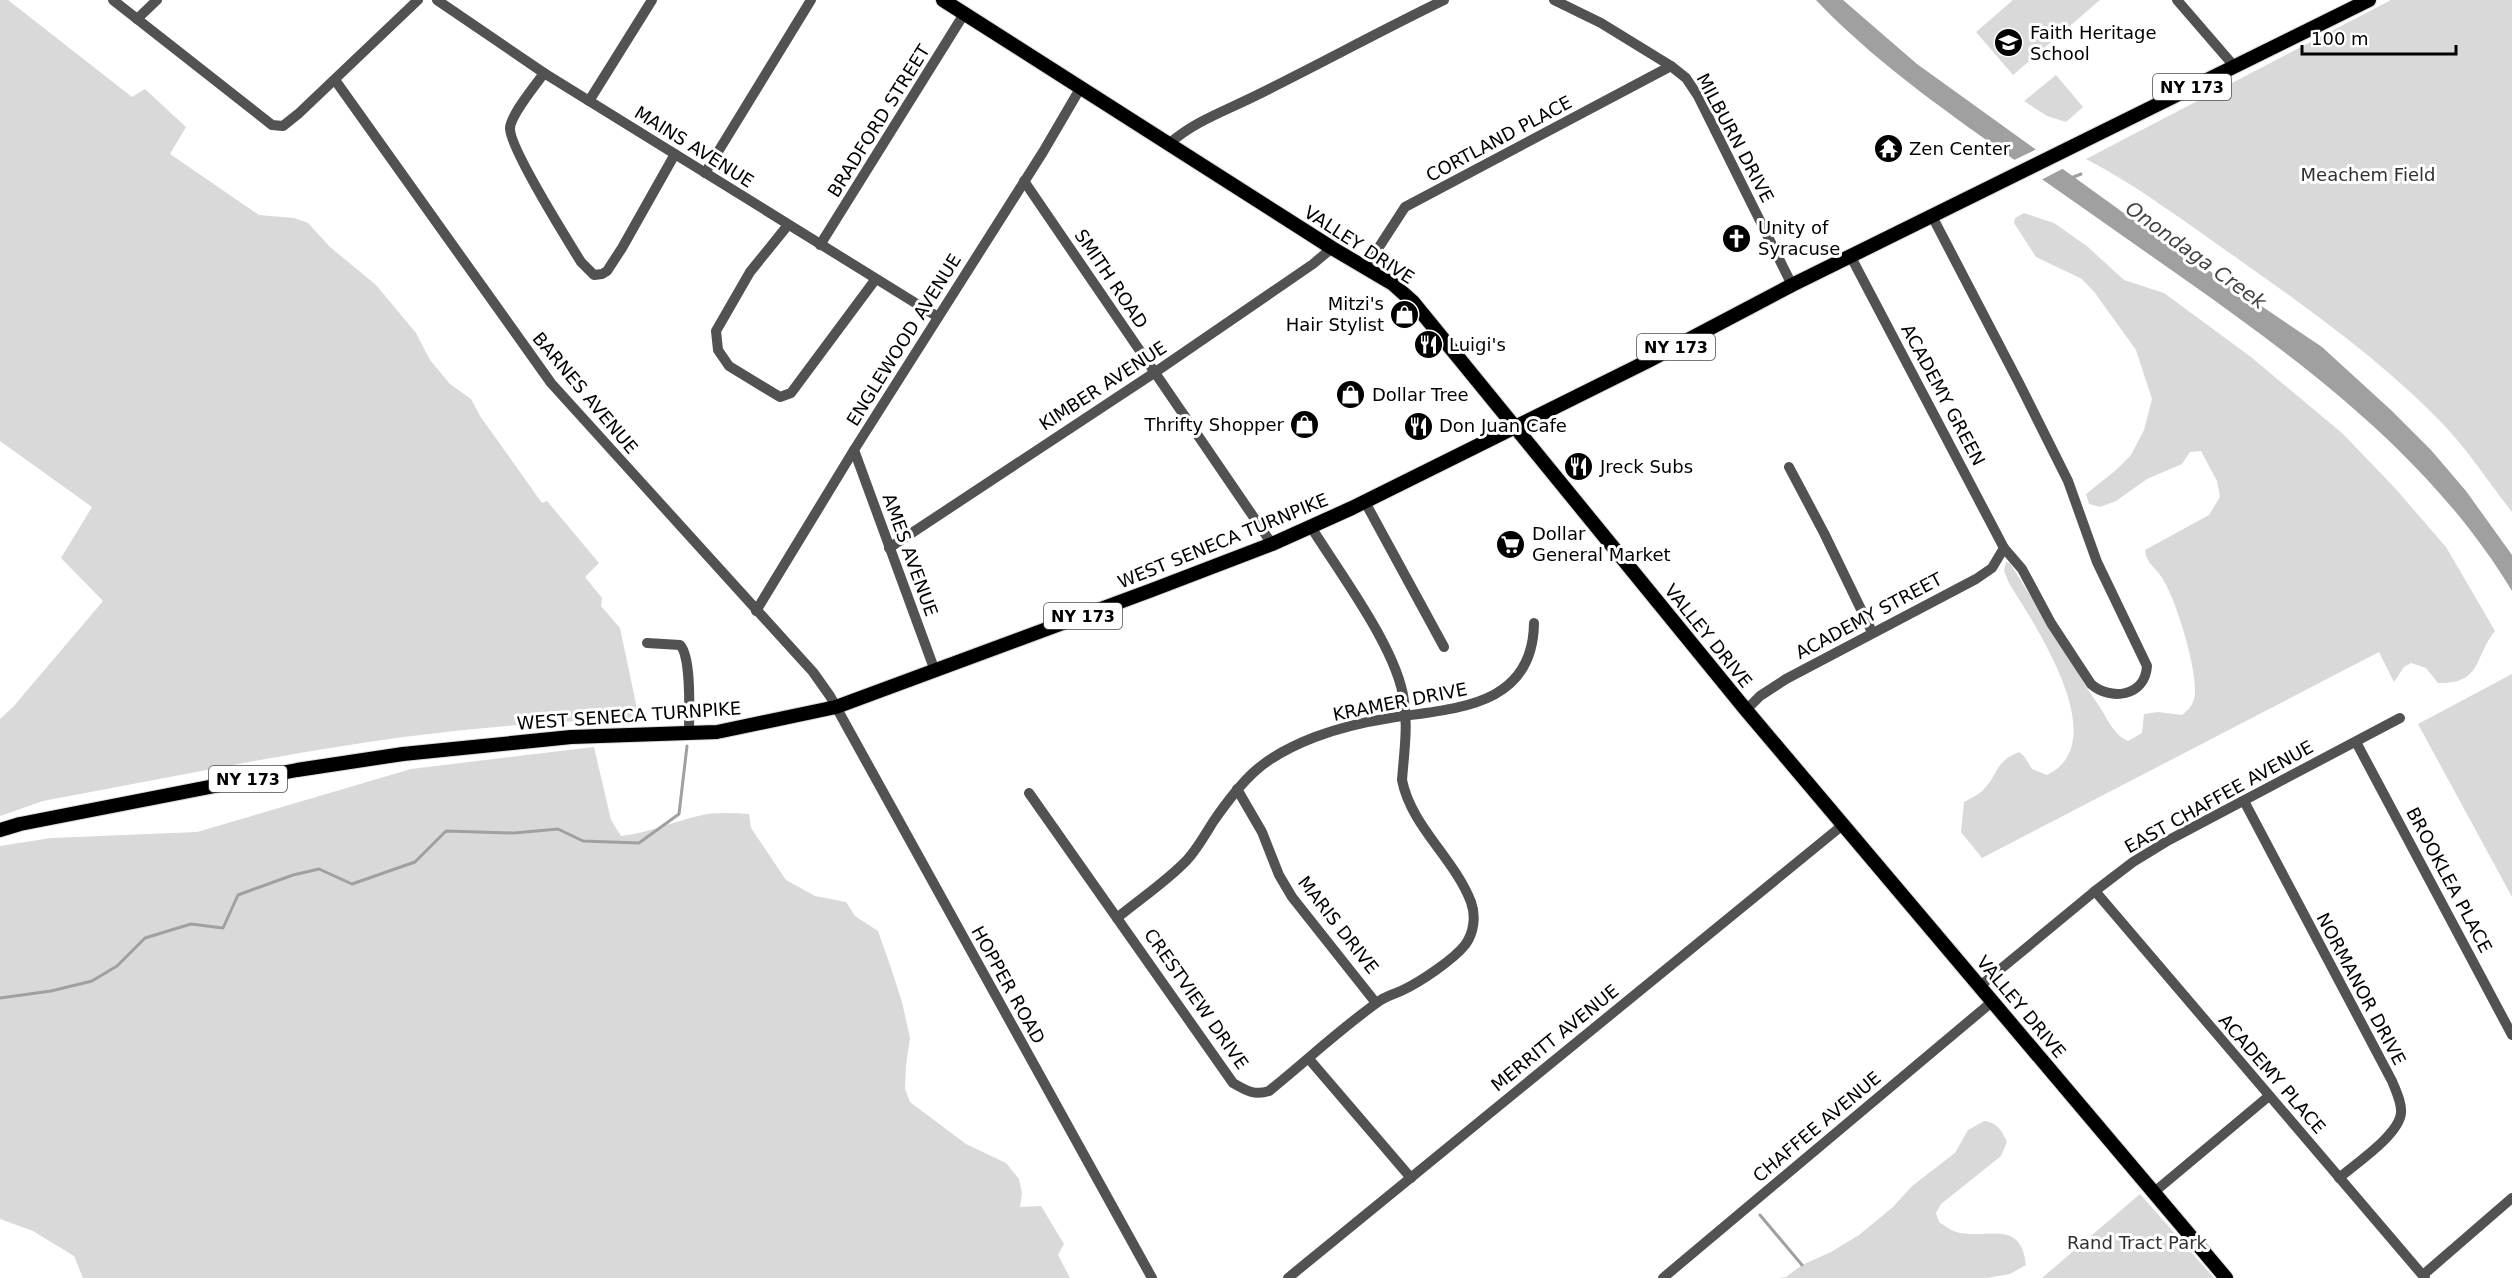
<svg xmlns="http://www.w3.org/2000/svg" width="2512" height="1278" viewBox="0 0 2512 1278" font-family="'DejaVu Sans',sans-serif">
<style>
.green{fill:#d9d9d9}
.water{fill:#a0a0a0}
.pier{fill:#fff}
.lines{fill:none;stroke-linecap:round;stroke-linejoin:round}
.stream{stroke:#a0a0a0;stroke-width:3}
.major-casing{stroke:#dbdbdb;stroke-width:16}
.minor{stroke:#525252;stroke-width:10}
.major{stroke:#000;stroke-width:14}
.labels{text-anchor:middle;stroke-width:6;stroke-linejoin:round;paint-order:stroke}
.shield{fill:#fff;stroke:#4c4c4c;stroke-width:1.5}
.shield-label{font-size:16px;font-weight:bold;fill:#000}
.poi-label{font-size:18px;fill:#000;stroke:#fff;text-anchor:start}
.street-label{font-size:18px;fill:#000;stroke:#fff}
.park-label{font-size:18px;fill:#303030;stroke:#fff}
.water-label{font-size:20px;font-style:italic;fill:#414141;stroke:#fff}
</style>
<rect width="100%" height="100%" fill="#fff"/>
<g class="green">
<path d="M0,0H8L132,97L145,89L186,127L170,154L259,215L294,218L308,223L330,247L376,285L416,333L430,360L450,384L471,399L480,416L542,503L547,501L599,563L585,577L602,598L601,606L620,628L639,718C577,721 516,724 454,731C316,746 179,776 43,801L0,816V719L13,707L103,601L61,558L92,507L0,441Z"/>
<path d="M2013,0H2100L2013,75L1976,32Z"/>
<path d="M2391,0H2512V512C2489,483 2468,450 2442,423C2380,359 2306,307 2234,256C2185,222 2138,186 2086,159Z"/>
<path d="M2056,75L2083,107L2066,122L2047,116L2024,101Z"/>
<path d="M2024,213L2054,223L2088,247L2124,280L2164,293L2251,357L2342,433L2394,487L2446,547L2495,631C2473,658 2483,684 2438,683L2426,668L2411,663L2404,667L2394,682L2379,652L1982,858L1961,832L1964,802C1971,798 1980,794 1985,788C1999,772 1995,762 2019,752L2024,756L2032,769L2047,775C2115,742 2034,624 2009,583L2004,571L2006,562L2010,563L2092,696C2105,711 2110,733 2128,741L2142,733L2144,714L2158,712L2182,715C2190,709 2195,702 2195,692C2196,666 2177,603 2164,581C2158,569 2146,564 2145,550L2209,515L2220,497L2217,481L2201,451L2190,452L2182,464L2147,479L2116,501L2100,507L2089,504L2086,494L2116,470L2131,455L2144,430L2152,399L2136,350L2095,293L2082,279L2036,257L2014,223L2015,218Z"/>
<path d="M2512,674V897L2418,724Z"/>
<path d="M594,747L611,820L621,836C648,833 672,822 698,816C715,812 732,813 749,814L751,828L786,880L815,896L846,902L855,916L878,931L891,968L902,1002L910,1038L906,1065L905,1089L910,1102L966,1144L1006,1163L1019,1179L1022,1193L1020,1207L1041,1206L1064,1244L1058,1255L1070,1278H83L74,1256L33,1231L0,1219V846L51,838L197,832L411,769Z"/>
<path d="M1984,1121C1997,1122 2002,1131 2007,1142L2001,1156L1941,1204L1936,1213L1939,1222C1944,1225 1950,1230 1956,1232C1987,1240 2021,1218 2026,1265L2010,1274L1987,1278H1778L1786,1277L1802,1265L1831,1252L1859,1235L1893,1207L1912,1186L1955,1153L1968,1130Z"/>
<path d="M2140,1194L2214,1278H2042Z"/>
</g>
<path class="water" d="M1816,0H1843L1917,64L2121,211L2322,347L2392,411L2431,450L2466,491L2512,555V591C2433,460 2310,368 2187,281C2127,239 2066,196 2006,154C1940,107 1872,59 1816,0Z"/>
<path class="pier" d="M2039,148L2066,167L2039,181L2012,161Z"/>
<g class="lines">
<g class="stream">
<path d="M2071,178L2081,174"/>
<path d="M0,998L51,991L92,981L117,966L145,938L191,924L223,928L238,895L293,875L319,869L352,884L415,862L446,831L514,833L558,829L583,841L639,843L679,814L687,746"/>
<path d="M1760,1215L1802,1265"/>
</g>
<defs>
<g id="major">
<path d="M943,0L1332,248L1393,284L1413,302L1746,710L2226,1278"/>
<path d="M0,830L20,824L297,770L403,754L571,737L717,732L836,707L1152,590L1272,544L1352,508L1648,361L1792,285L2369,0"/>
</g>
</defs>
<use href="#major" class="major-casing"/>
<g class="minor">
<path d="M113,0L272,125L283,126L298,114L418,0"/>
<path d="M437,0L544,73L938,317"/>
<path d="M1554,0L1601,23L1671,66L1686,78L1698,96L1792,285"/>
<path d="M2177,0L2234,66"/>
<path d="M137,19L157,0"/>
<path d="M544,73C536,85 511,114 510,128C509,147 568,241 581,262L594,275L602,274L607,271L622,248L675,154"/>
<path d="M335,80L551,383L813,672L830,696L1152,1278"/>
<path d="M589,101L652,0"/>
<path d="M1170,143C1195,121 1225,111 1255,96C1318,65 1380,31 1444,0"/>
<path d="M705,173L811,0"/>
<path d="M1024,181L1272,544"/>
<path d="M788,225L750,272L716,331L718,350L729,366L780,397L791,393L875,280"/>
<path d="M820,245L964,14"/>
<path d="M1851,257L2004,548L2022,569L2051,623L2091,684C2110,701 2145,697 2147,666L2097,562L2068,481L2019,383L1933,218"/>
<path d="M1366,267L1405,207L1671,66"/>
<path d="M854,450L935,671"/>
<path d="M1789,467L1824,533L1872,632"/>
<path d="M1365,502L1444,647"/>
<path d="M889,548L1154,373L1313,264L1332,248"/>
<path d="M756,611L854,450L1043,152L1081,87"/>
<path d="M647,643L680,645C692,657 689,714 689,733"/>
<path d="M1746,710L1760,696L1786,679L1976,579L1992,568L2004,548"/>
<path d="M2356,742L2512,1035"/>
<path d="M1237,789L1262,832L1279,875L1292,897L1376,1003"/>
<path d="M1029,793L1233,1083C1245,1090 1254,1096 1269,1091C1305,1062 1340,1029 1378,1002C1385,996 1395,994 1403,990C1420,982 1453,960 1465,945C1474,933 1476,916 1471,902C1454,858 1411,826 1402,780C1404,754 1408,727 1404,701C1398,650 1339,572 1311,527"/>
<path d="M2244,801L2392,1081C2396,1091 2402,1103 2401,1113C2399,1135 2355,1164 2339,1178"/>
<path d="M2095,891L2425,1278"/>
<path d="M1117,918C1140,899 1167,881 1187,860C1197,849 1205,835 1213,822C1244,777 1263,757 1315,737C1339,728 1364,722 1390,718C1454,708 1533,708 1534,623"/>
<path d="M1980,986L2095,891L2133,862L2169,840L2400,718"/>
<path d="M1309,1059L1411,1178"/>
<path d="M2153,1193L2269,1096"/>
<path d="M2423,1275L2512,1198"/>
<path d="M1288,1278L1844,824"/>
<path d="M1663,1278L1993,1001"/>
</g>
<use href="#major" class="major"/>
</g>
<defs>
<symbol id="school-disc" viewBox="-11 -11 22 22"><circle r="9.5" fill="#000" stroke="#fff"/><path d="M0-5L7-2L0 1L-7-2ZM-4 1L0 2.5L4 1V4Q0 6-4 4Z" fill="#fff"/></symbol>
<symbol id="temple-disc" viewBox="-11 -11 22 22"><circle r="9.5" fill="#000" stroke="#fff"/><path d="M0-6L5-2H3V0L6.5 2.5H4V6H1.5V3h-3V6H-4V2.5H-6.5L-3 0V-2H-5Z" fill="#fff"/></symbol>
<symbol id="church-disc" viewBox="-11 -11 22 22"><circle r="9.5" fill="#000" stroke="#fff"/><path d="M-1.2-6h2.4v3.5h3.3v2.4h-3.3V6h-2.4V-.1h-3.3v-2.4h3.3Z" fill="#fff"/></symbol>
<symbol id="shop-disc" viewBox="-11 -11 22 22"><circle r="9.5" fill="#000" stroke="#fff"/><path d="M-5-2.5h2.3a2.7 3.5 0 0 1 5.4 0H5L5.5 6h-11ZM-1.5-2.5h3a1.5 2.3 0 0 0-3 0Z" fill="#fff"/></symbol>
<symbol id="restaurant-disc" viewBox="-11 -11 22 22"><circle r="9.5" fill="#000" stroke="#fff"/><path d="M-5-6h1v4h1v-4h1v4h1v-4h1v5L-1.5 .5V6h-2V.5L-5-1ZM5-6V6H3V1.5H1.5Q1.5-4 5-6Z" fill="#fff"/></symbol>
<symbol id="supermarket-disc" viewBox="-11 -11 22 22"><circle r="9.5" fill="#000" stroke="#fff"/><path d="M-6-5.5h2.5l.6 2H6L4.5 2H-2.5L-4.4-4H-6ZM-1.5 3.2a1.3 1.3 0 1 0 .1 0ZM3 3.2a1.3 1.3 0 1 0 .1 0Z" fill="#fff"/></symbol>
</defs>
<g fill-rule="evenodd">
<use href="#school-disc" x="1992" y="26" width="33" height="33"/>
<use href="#temple-disc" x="1872" y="132" width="33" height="33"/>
<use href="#church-disc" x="1720" y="222" width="33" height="33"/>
<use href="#shop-disc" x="1388" y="298" width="33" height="33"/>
<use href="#restaurant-disc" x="1412" y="328" width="33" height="33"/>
<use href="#shop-disc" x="1334" y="378" width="33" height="33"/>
<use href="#shop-disc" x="1288" y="408" width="33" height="33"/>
<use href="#restaurant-disc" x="1402" y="410" width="33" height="33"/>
<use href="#restaurant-disc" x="1562" y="450" width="33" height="33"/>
<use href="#supermarket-disc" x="1494" y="528" width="33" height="33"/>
</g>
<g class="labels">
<g class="shield">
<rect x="2153" y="74" width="78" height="26" rx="4.5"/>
<rect x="1637" y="334" width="78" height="26" rx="4.5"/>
<rect x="1044" y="603" width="78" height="26" rx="4.5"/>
<rect x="209" y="766" width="78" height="26" rx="4.5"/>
</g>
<g class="shield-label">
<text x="2192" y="93">NY 173</text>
<text x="1676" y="353">NY 173</text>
<text x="1083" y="622">NY 173</text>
<text x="248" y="785">NY 173</text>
</g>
<g class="poi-label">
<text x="2030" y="39">Faith Heritage<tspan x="2030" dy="21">School</tspan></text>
<text x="1909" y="155">Zen Center</text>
<text x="1758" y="234">Unity of<tspan x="1758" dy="21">Syracuse</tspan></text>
<text x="1384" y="310" text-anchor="end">Mitzi's<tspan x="1384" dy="21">Hair Stylist</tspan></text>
<text x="1449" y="351">Luigi's</text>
<text x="1372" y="401">Dollar Tree</text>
<text x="1284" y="431" text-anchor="end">Thrifty Shopper</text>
<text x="1439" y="432">Don Juan Cafe</text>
<text x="1600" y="473">Jreck Subs</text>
<text x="1532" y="540">Dollar<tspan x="1532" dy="21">General Market</tspan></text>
</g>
<g class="street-label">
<text transform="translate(879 121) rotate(-58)" y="6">BRADFORD STREET</text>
<text transform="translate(1735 138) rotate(62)" y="6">MILBURN DRIVE</text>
<text transform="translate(1499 139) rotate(-28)" y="6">CORTLAND PLACE</text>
<text transform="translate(694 147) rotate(32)" y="6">MAINS AVENUE</text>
<text transform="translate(1359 245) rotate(33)" y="6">VALLEY DRIVE</text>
<text transform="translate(1111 279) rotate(56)" y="6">SMITH ROAD</text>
<text transform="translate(904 340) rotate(-58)" y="6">ENGLEWOOD AVENUE</text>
<text transform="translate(1103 386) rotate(-33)" y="6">KIMBER AVENUE</text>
<text transform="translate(585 393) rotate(50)" y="6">BARNES AVENUE</text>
<text transform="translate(1943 395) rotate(62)" y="6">ACADEMY GREEN</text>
<text transform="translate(1223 541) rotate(-22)" y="6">WEST SENECA TURNPIKE</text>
<text transform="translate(910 555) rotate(70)" y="6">AMES AVENUE</text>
<text transform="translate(1869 616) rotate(-28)" y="6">ACADEMY STREET</text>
<text transform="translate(1708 636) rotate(51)" y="6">VALLEY DRIVE</text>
<text transform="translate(1400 702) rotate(-11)" y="6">KRAMER DRIVE</text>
<text transform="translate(629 716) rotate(-4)" y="6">WEST SENECA TURNPIKE</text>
<text transform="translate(2219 797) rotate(-29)" y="6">EAST CHAFFEE AVENUE</text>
<text transform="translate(2449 880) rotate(62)" y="6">BROOKLEA PLACE</text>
<text transform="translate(1338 925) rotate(52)" y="6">MARIS DRIVE</text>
<text transform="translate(1008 985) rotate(61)" y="6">HOPPER ROAD</text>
<text transform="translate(2361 989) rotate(62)" y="6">NORMANOR DRIVE</text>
<text transform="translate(1196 999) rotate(55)" y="6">CRESTVIEW DRIVE</text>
<text transform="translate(2021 1007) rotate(50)" y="6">VALLEY DRIVE</text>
<text transform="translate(1555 1038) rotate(-39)" y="6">MERRITT AVENUE</text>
<text transform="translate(2272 1074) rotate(49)" y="6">ACADEMY PLACE</text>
<text transform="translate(1817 1127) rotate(-40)" y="6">CHAFFEE AVENUE</text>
</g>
<g class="park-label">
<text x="2368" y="181">Meachem Field</text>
<text x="2137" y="1249">Rand Tract Park</text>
</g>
<g class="water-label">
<text transform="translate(2196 255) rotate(36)" y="7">Onondaga Creek</text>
</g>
</g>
<path d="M2302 45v9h154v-9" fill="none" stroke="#000000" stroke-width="3"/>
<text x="2311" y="45" font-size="18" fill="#000000" stroke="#ffffff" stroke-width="4.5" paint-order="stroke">100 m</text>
</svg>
